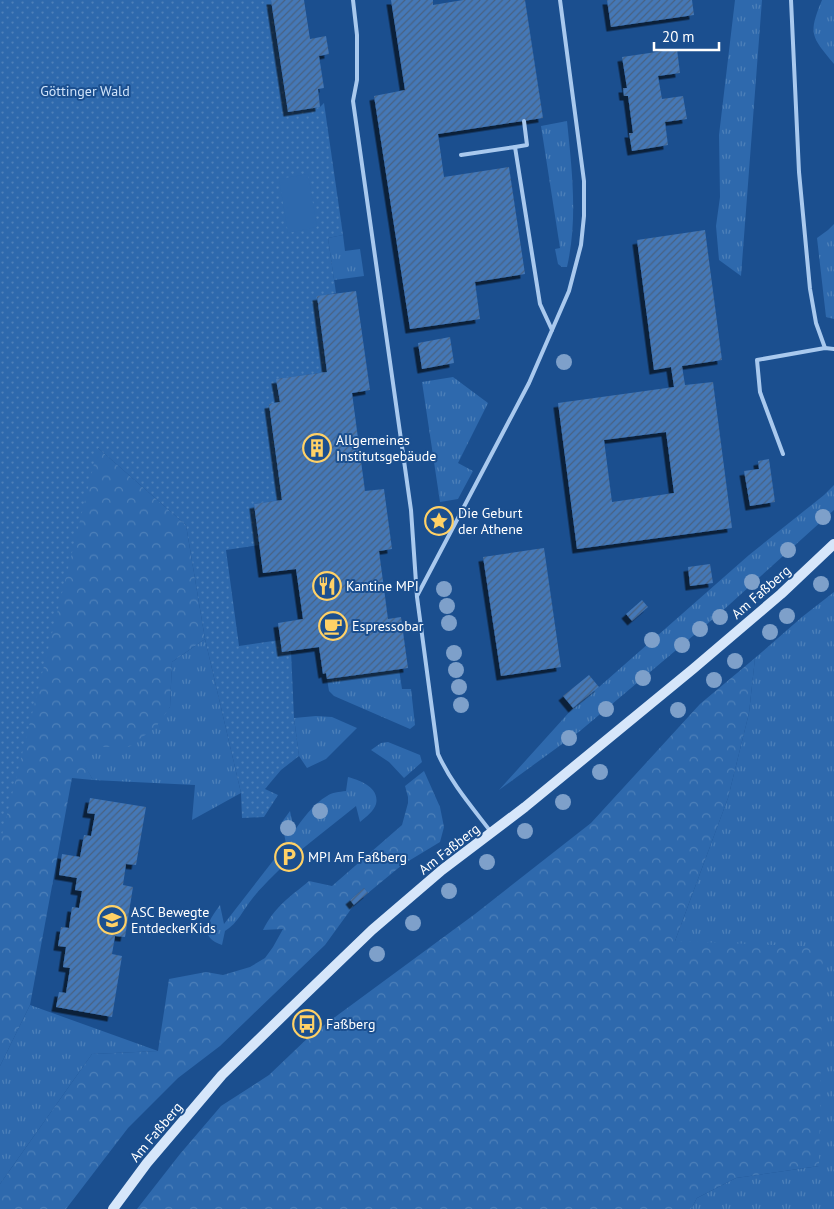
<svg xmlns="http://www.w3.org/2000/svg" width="834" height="1209" viewBox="0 0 834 1209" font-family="'PT Sans',sans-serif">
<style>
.grass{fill:url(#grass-tufts)}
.forest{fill:url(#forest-crowns)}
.park{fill:url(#park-dots)}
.pitch{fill:#2e69ad}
.building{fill:url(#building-hatch);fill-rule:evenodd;filter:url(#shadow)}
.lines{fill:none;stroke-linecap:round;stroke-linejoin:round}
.lane{stroke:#a9c9ee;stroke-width:4}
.secondary{stroke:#d6e6fa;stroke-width:10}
.tree{fill:#7ea0ca}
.labels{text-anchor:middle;stroke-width:4;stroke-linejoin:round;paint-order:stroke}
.park-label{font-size:14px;fill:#cfe3fa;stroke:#1b4f8f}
.poi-label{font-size:14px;fill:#fff;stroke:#1b4f8f;text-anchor:start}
.street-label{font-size:14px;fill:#fff;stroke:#1b4f8f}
</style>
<defs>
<pattern id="grass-tufts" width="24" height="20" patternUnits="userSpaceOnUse" patternTransform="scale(1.25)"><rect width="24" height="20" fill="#2e69ad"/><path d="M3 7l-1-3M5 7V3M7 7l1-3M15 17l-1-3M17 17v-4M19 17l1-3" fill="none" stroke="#4d80b9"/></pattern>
<pattern id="forest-crowns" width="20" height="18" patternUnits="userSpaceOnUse" patternTransform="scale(1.25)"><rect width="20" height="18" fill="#2e69ad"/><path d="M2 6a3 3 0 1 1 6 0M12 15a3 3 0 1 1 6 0" fill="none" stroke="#4d80b9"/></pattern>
<pattern id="park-dots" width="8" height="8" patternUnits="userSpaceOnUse" patternTransform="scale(1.25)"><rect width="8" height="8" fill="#2e69ad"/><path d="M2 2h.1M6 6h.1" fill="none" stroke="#4d80b9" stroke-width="1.8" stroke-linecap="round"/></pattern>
<pattern id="building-hatch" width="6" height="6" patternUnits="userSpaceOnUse" patternTransform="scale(1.25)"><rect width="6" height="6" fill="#4478b7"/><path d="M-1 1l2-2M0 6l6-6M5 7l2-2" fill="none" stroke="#486282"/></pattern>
<filter id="shadow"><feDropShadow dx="-4.5" dy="4.5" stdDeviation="0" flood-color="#0009"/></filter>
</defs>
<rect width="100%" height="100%" fill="#1b4f8f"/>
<g class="grass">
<path d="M735,0H762L741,276L719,260L716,226L720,197L719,135Z"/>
<path d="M822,0H834V64C811,36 808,34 822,0Z"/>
<path d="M567,121C572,170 578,219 567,267H562L558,264L555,249L560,248L541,126Z"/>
<path d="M834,224V319L826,317L817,238L828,230Z"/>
<path d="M343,235L345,251L360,249L364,276L334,280L328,238Z"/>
<path d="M453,377L488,403L458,463L473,471L458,499L440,502L422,382Z"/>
<path d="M834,485V510L719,614L580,731L499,790L573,708L599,687L749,555L824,495Z"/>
<path d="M834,592V1209H691L697,1198L736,1178L819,1166L675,941L728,798L749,713L755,658L802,617Z"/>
<path d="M205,639L241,793L192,820L195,785L93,780L80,758L87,747H129L170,707L172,662Z"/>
<path d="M399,669L402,689H411L415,725L410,729L334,696L329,691L327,679Z"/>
<path d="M316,716L332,717L357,728L326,759L307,768L299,756L294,718Z"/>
<path d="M388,742L420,755L422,762L404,778L389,762L371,750L381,743Z"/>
<path d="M348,777C359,780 380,787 376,804C374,811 366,817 360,822L356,806C328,829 298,850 273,876C266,883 258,891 252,899C243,910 238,923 225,931L222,945C197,937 209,920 220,905L224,924L286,844L282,822L290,811L294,831C303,819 313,804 327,796C332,792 339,792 346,791Z"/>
<path d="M30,1005L158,1051L92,1054L0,1184V1066Z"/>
</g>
<g class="forest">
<path d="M0,0L98,448L186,525L205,639L172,662L170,707L156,727L129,747H88L81,758L93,780L72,778L30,1005L0,1066Z"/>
<path d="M755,658L749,713L728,798L675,941L823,947L819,1166L736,1178L697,1198L691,1209H137L180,1154L221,1106L269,1075L312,1034L475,914L591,823L700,704Z"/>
<path d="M424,771L440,807L444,827L440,842L402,865L368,893L364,888L350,900L354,905L325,945L220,1046L178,1078L128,1128L66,1209H0V1184L92,1054L158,1051L169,979L206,972L223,975L250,967L265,958L273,947L283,929L263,930C275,906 290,897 309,881L332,886L402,825L408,803V797L405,786Z"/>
</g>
<path class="park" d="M0,0H271L288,112L320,107L324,103L343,235L328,238L336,293L317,297L327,372L277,379L280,402L282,500L254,504L259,545L226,550L239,646L280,640L282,652L291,651L294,718L299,756L281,770L265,789L278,795L264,817L242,818L241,793L205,639L186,525L98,448L0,843Z"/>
<path class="pitch" d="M308,174L317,227L288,233L279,179Z"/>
<g class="building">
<path d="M271,0H304L310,39L326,36L329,54L319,56L324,88L318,89L320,107L288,112Z"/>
<path d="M391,0H433V5L463,0H525L543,118L438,134L444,177L509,167L525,274L475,282L480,319L410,329L374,96L405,90Z"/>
<path d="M607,0H692L694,15L611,27Z"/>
<path d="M677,49L680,73L658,76L662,99L683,96L687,119L665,122L668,145L632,151L629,133H633L628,96H624L623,88H627L622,57Z"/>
<path d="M705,230L722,360L682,366L685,385L713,382L732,528L577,549L558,403L674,387L671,367L654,370L637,240ZM666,432L674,493L612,502L604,440Z"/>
<path d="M356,291L370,390L352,393L365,491L384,489L392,549L379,551L388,619L401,617L408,668L327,679L326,673L323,674L319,647L282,652L278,623L303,619L296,569L263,573L254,504L282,500L269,404L280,402L276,379L327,372L317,296Z"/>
<path d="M450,337L454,363L422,369L418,343Z"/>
<path d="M769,459L775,502L750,506L744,471L759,469L758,461Z"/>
<path d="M544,548L561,667L501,676L483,557Z"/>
<path d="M710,564L713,583L690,586L688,567Z"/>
<path d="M642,600L648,607L632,621L626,614Z"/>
<path d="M589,675L599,687L573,708L563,696Z"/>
<path d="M90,798L146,807L136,865L126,864L123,885L133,887L125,937L115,936L112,954L122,956L112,1017L56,1007L59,992L66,993L70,968L63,967L66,947L58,946L61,927L69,928L72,907L79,908L82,891L75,890L77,878L59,875L62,854L80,857L84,835L91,836L95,814L87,813Z"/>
<path d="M364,888L368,893L354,905L350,900Z"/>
</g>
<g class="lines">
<g class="lane">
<path d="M353,0L357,35V80L353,101L411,510L417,597L438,754C451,783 472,807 491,832"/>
<path d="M791,0L799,172L810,289L816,323L825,348"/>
<path d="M515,147L527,145L524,121"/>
<path d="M461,155L515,147L540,304L552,330"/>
<path d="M783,454L760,392L757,360L825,348L834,349"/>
<path d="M417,596L529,383L569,291L581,245L584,216V181L560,0"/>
</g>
<path class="secondary" d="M113,1209L147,1163L222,1075L292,1007L372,930L442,870L525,807L693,669L781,594L834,544"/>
</g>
<g class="tree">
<circle cx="564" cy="362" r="8"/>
<circle cx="823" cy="517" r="8"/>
<circle cx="788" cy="550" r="8"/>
<circle cx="752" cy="582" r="8"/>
<circle cx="821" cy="584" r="8"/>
<circle cx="444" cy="589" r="8"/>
<circle cx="447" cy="606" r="8"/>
<circle cx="787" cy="616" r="8"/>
<circle cx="720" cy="617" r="8"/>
<circle cx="449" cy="623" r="8"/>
<circle cx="700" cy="629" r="8"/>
<circle cx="770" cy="632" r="8"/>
<circle cx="652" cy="640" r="8"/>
<circle cx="682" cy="645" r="8"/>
<circle cx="454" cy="653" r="8"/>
<circle cx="735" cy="661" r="8"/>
<circle cx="456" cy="670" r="8"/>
<circle cx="643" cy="678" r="8"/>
<circle cx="714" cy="680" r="8"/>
<circle cx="459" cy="687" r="8"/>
<circle cx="461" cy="705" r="8"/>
<circle cx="606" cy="709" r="8"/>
<circle cx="678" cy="710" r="8"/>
<circle cx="569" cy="738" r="8"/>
<circle cx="600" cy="772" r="8"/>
<circle cx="563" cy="802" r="8"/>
<circle cx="320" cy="811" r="8"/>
<circle cx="288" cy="828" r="8"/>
<circle cx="525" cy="831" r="8"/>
<circle cx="487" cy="862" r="8"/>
<circle cx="449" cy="891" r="8"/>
<circle cx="413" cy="923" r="8"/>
<circle cx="377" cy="954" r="8"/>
</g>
<defs>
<symbol id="building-ring" viewBox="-11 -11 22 22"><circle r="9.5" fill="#1b4f8f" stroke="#ffd166" stroke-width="1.5"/><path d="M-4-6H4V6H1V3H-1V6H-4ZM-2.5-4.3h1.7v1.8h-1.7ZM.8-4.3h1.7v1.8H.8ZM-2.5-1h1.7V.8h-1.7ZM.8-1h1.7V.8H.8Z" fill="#ffd166"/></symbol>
<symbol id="sight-ring" viewBox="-11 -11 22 22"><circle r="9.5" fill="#1b4f8f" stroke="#ffd166" stroke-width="1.5"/><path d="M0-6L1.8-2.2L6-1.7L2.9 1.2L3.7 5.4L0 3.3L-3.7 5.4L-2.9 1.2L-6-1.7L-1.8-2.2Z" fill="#ffd166"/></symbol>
<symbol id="restaurant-ring" viewBox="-11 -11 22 22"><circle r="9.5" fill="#1b4f8f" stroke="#ffd166" stroke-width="1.5"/><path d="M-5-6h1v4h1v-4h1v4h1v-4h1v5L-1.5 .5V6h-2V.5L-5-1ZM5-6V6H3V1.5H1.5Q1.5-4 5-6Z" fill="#ffd166"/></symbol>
<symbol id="cafe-ring" viewBox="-11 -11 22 22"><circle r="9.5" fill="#1b4f8f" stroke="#ffd166" stroke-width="1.5"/><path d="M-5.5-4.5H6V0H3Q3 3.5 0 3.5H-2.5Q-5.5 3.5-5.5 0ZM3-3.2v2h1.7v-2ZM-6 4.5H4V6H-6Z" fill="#ffd166"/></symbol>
<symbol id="parking-ring" viewBox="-11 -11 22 22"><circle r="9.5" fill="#1b4f8f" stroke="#ffd166" stroke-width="1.5"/><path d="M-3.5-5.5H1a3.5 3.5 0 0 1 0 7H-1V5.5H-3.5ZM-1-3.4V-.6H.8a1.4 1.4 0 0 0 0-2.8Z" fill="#ffd166"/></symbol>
<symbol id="school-ring" viewBox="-11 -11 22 22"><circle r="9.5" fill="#1b4f8f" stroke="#ffd166" stroke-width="1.5"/><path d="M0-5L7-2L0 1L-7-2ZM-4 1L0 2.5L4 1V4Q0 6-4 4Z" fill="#ffd166"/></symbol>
<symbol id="bus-ring" viewBox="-11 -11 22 22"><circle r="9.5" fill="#1b4f8f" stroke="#ffd166" stroke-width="1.5"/><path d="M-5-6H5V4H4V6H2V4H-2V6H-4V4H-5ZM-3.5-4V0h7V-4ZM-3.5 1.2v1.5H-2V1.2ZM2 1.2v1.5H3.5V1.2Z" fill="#ffd166"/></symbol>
</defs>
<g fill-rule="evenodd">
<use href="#building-ring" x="301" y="432" width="32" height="32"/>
<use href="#sight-ring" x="423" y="505" width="32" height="32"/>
<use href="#restaurant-ring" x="311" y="570" width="32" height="32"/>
<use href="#cafe-ring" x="317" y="610" width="32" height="32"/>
<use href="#parking-ring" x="273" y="841" width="32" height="32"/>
<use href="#school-ring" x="96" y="904" width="32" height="32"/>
<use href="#bus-ring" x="291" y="1008" width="32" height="32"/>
</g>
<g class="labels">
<g class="park-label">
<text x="85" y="96">Göttinger Wald</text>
</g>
<g class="poi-label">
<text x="336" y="445">Allgemeines<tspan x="336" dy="16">Institutsgebäude</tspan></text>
<text x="458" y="518">Die Geburt<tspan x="458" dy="16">der Athene</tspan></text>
<text x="346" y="591">Kantine MPI</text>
<text x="352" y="631">Espressobar</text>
<text x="308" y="862">MPI Am Faßberg</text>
<text x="131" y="917">ASC Bewegte<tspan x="131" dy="16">EntdeckerKids</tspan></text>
<text x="326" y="1029">Faßberg</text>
</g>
<g class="street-label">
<text transform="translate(761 592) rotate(-41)" y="5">Am Faßberg</text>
<text transform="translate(449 849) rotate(-38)" y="5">Am Faßberg</text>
<text transform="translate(156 1132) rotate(-50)" y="5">Am Faßberg</text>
</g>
</g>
<path d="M654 42v8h65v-8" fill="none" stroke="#ffffff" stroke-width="2.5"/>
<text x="662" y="42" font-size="15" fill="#ffffff" stroke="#1b4f8f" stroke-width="4" paint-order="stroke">20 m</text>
</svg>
